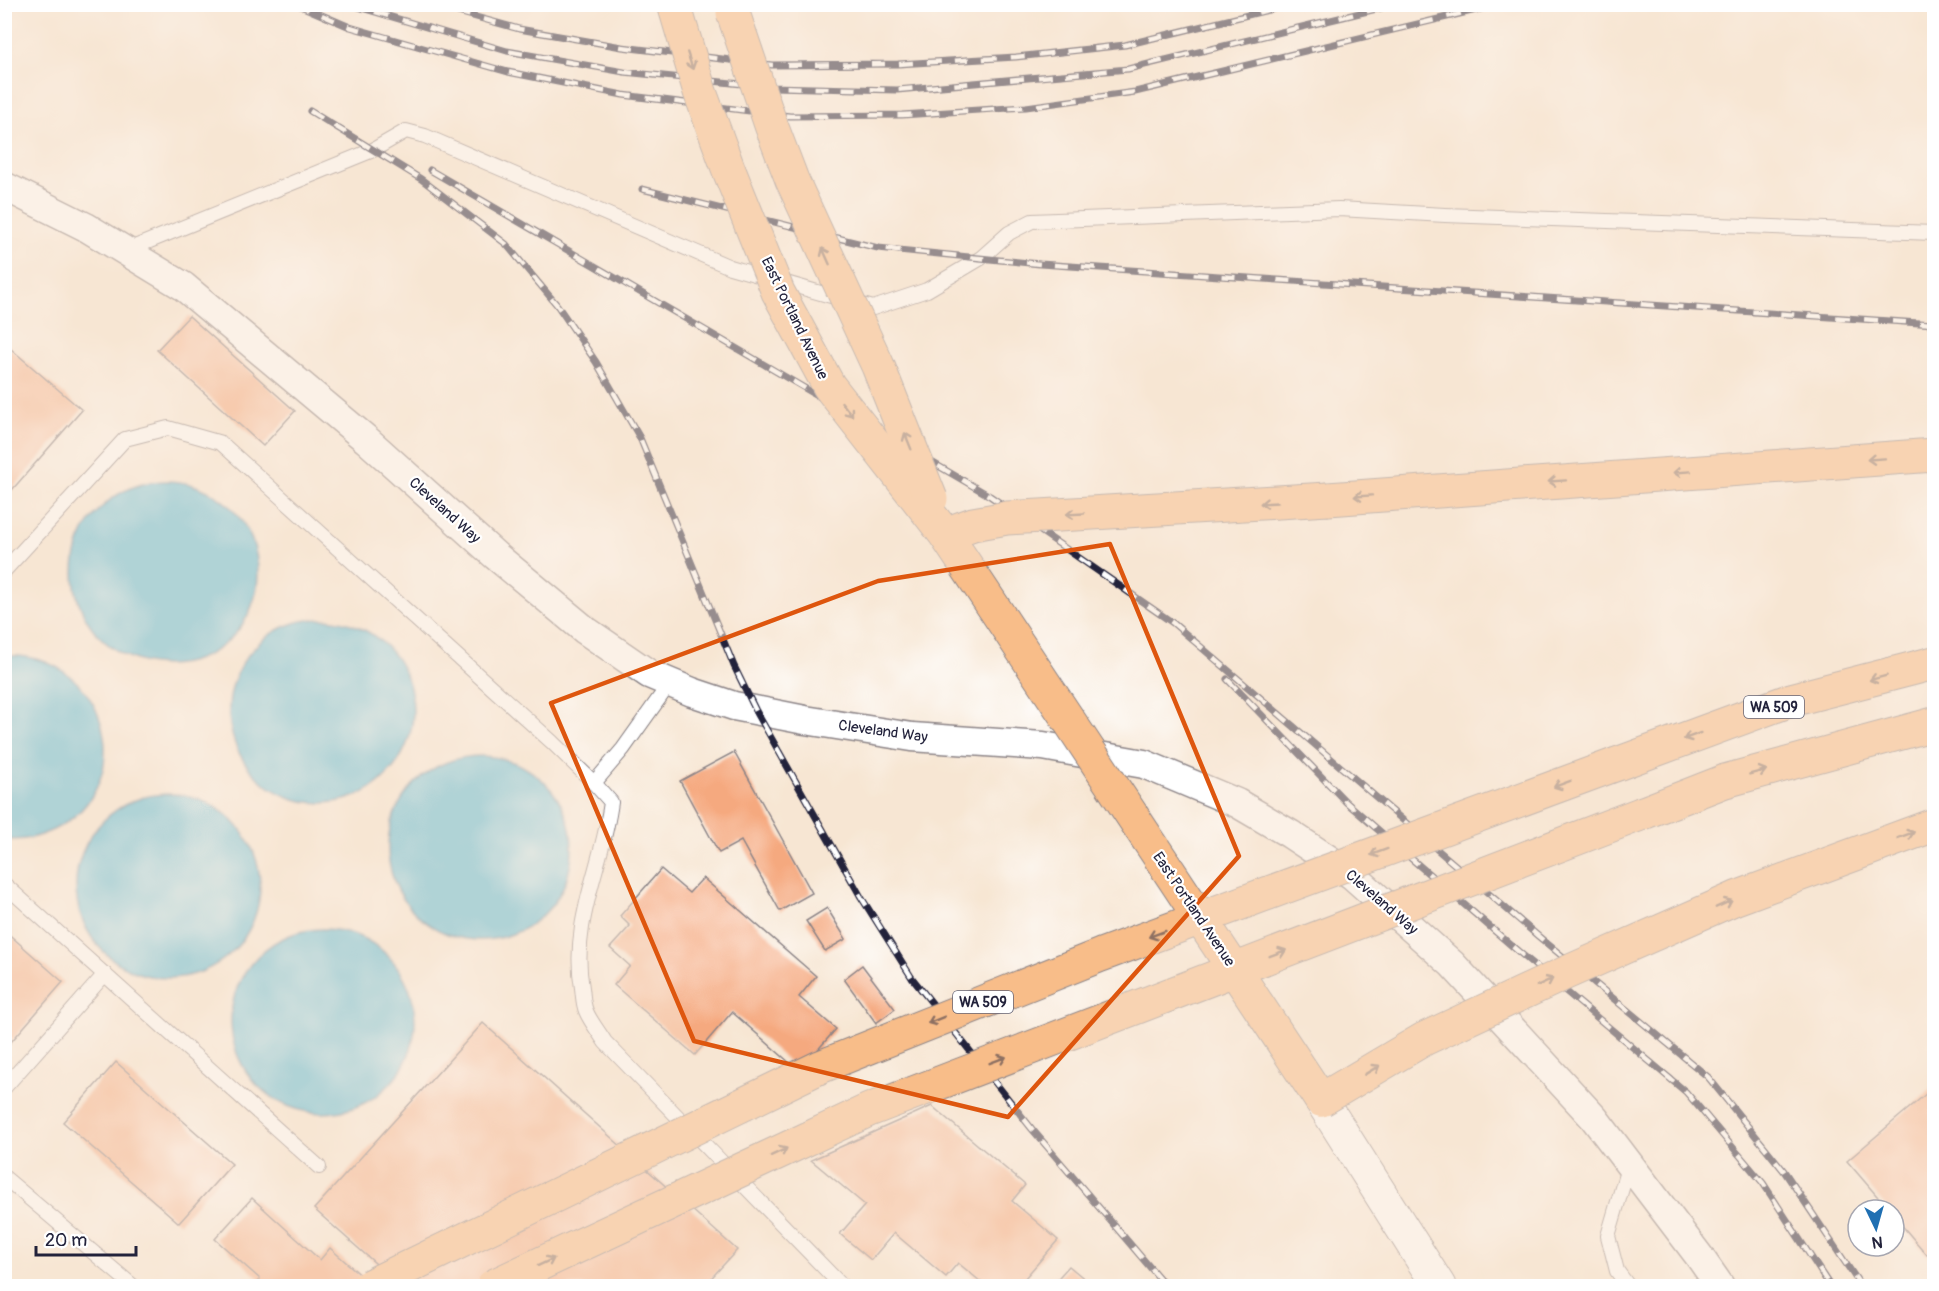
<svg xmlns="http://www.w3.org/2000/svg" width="1939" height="1291" viewBox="0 0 1939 1291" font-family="Pangolin,sans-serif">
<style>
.water{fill:#5abcd9;stroke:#3e6f8a;stroke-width:1.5}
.building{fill:#f5a97f}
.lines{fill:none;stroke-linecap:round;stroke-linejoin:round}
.service-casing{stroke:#8c8487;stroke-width:16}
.minor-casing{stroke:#8c8487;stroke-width:31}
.tertiary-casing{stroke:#8c8487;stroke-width:35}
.trunk-casing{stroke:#8c8487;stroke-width:35}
.service{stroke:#fff;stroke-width:14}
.minor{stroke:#fff;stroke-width:28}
.tertiary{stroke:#fff;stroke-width:33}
.trunk{stroke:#f8bd89;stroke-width:33}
.rail-casing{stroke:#22223b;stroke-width:7}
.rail{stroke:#fff;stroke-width:4.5;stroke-dasharray:14;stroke-linecap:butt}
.primary-bridge-casing{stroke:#8c8487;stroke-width:35;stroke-linecap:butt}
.trunk-bridge-casing{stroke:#8c8487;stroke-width:35;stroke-linecap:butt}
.primary-bridge{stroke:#f8bd89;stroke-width:33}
.trunk-bridge{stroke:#f8bd89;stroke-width:33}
.oneway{stroke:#8d7062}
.marked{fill:none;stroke:#de560e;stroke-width:4.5;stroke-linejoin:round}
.labels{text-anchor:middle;stroke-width:4.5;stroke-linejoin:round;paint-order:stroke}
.shield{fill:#fff;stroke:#646476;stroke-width:1.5}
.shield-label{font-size:14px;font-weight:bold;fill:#22223b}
.street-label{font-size:15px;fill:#22223b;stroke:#fff}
</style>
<rect width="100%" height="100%" fill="#fff"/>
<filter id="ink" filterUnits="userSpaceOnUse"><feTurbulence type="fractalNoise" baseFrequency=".0167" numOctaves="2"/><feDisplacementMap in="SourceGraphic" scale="12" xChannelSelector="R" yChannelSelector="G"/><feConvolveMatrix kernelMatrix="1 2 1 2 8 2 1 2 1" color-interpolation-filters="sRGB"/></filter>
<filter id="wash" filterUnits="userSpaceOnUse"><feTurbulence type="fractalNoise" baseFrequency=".008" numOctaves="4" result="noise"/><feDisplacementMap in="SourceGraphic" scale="24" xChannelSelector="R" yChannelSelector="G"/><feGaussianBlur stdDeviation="1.35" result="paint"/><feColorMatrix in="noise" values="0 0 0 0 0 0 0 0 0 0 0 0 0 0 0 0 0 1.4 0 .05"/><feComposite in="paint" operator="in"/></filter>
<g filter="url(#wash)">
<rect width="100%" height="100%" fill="#f7e6d3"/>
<g class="water">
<circle cx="166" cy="573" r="92"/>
<circle cx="321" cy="711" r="92"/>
<path d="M5,656C106,651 145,785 53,830C38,837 21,842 4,839Z"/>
<circle cx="480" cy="848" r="92"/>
<circle cx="168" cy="886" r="92"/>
<circle cx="323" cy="1021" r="92"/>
</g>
<g id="blocks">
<g class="building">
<path d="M189,316L295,411L263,446L157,350Z"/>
<path d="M4,343L82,410L4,499Z"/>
<path d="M734,752L812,893L780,911L741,841L719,853L680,781Z"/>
<path d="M661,869L689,893L703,878L816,976L799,997L836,1029L799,1071L732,1012L695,1055L614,985L630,966L610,948L630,926L620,916Z"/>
<path d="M827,908L846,939L825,951L806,921Z"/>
<path d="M4,930L63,982L4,1050Z"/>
<path d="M862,965L895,1009L876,1023L844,979Z"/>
<path d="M483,1023L737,1250L704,1286H401L314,1209Z"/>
<path d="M116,1062L232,1164L179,1223L63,1122Z"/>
<path d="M1934,1087V1249L1927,1255L1894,1216V1210H1889L1847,1161Z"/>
<path d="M932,1106L1025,1185L1012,1201L1058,1240L1018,1286H986L958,1263L946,1277L894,1233L871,1260L840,1234L865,1205L811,1160Z"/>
<path d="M252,1198L320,1260L330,1248L373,1286H253L260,1279L215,1239Z"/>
<path d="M1069,1266L1093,1286H1051Z"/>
</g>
</g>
</g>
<g filter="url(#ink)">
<use href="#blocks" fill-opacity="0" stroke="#8c8487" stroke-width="1.5"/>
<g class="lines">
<defs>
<g id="service">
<path d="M125,251L373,150L406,131L425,136L730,267L873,308L927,290L981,258L1009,233L1032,221L1339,209L1445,215L1934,233"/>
<path d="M4,571L125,439L168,428L221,443L552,742L594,783L611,802C603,865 570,922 582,988C583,995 583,1004 586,1011C590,1021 599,1032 605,1042L842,1286"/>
<path d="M594,783L623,749L670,683"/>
<path d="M4,884L319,1167"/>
<path d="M4,1088L105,974"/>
<path d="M4,1177L133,1286"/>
<path d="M1628,1286L1617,1271L1608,1236L1629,1164"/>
</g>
<path id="minor" d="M4,186L86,227L183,286L367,440L496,556L585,630L649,674L692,692L734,706L805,720L912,737L1043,746L1144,764L1237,803L1290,834L1352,875L1452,964L1594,1118L1699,1256L1720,1286"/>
<path id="tertiary" d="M1321,1100L1439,1286"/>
<g id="trunk">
<path d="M1328,499L1934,455"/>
<path d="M1617,764L1791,700L1934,663"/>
<path d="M1643,813L1725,781L1934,724"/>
</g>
</defs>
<use href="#service" class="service-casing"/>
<use href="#minor" class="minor-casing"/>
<use href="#tertiary" class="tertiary-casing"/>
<use href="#trunk" class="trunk-casing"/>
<use href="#service" class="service"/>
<use href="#minor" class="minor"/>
<use href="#tertiary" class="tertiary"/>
<use href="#trunk" class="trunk"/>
<defs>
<g id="rail">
<path d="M296,4L350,27L508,72L623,95L790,116L902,115L1026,107L1135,92L1501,4"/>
<path d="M348,4L507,51L624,72L772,87L897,90L1128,69L1397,4"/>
<path d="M429,4L519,29L622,47L772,65L898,64L1016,57L1125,45L1293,4"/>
<path d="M310,111L421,179L506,244L557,305L596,362L640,438L734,666L756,711L861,897L912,978L1032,1129L1166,1286"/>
<path d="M430,170L990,496L1173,623L1538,936L1708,1077L1784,1171L1861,1286"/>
<path d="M642,189L878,248L1040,264L1934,324"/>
<path d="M1227,679L1346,802L1519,952L1686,1092L1763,1183L1830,1286"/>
</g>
</defs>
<use href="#rail" class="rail-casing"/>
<use href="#rail" class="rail"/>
<defs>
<g id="primary-bridge">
<path d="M674,4L700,92L728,168L778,292L829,386L945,534L1321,1100"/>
<path d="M733,13L771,125L792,180L878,366L931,499"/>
</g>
<g id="trunk-bridge">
<path d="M945,534L973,524L1007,518L1328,499"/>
<path d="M1321,1100L1424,1039L1568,972L1736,898L1934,825"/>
<path d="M369,1286L820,1067L1101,955L1617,764"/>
<path d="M493,1286L869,1110L1643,813"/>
</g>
</defs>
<use href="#primary-bridge" class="primary-bridge-casing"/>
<use href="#trunk-bridge" class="trunk-bridge-casing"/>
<use href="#primary-bridge" class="primary-bridge"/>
<use href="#trunk-bridge" class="trunk-bridge"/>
</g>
<defs><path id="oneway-shaft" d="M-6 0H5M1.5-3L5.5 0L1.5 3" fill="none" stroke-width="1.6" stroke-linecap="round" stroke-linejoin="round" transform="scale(1.5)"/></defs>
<g class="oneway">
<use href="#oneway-shaft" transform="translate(690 61) rotate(72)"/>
<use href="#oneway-shaft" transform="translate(826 256) rotate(-114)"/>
<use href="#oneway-shaft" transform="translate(847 409) rotate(52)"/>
<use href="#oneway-shaft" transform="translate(908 441) rotate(-112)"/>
<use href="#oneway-shaft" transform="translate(1876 459) rotate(176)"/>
<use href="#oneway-shaft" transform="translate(1682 472) rotate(176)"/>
<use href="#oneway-shaft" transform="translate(1557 481) rotate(176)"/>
<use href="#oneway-shaft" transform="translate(1363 496) rotate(176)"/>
<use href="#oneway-shaft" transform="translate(1269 503) rotate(177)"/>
<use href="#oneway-shaft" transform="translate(1075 514) rotate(177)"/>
<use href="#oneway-shaft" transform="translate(1878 678) rotate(165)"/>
<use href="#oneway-shaft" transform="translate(1692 736) rotate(160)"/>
<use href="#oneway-shaft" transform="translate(1758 772) rotate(-15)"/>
<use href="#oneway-shaft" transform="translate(1562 784) rotate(160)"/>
<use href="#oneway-shaft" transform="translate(1906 835) rotate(-20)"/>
<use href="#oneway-shaft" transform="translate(1379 852) rotate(160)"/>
<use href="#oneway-shaft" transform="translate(1724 904) rotate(-24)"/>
<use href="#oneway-shaft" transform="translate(1157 934) rotate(160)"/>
<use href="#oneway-shaft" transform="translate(1278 953) rotate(-21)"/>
<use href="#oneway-shaft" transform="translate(1545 982) rotate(-25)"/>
<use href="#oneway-shaft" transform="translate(936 1020) rotate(158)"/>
<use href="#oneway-shaft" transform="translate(998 1060) rotate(-21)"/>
<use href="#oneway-shaft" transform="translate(1372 1070) rotate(-31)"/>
<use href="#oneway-shaft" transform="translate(779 1152) rotate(-25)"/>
<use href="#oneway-shaft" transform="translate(546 1262) rotate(-25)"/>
</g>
</g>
<path d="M0 0H1939V1291H0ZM1110,544L1239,856L1008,1117L694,1041L551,703L878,581Z" fill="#f7e6d3" fill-opacity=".55" fill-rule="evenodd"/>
<path class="marked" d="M1110,544L1239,856L1008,1117L694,1041L551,703L878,581Z"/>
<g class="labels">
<g class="shield">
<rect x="1744" y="696" width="60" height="22" rx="4.5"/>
<rect x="953" y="991" width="60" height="22" rx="4.5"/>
</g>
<g class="shield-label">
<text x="1774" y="712">WA 509</text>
<text x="983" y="1007">WA 509</text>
</g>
<g class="street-label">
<text transform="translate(795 318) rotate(64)" y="5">East Portland Avenue</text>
<text transform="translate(445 510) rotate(42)" y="5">Cleveland Way</text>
<text transform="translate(883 731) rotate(8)" y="5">Cleveland Way</text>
<text transform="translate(1382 902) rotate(41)" y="5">Cleveland Way</text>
<text transform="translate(1194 909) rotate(56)" y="5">East Portland Avenue</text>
</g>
</g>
<rect width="1939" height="1291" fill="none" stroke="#fff" stroke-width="24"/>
<g transform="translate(1876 1228) rotate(175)"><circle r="28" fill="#ffffff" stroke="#a7a7b1" stroke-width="1.5"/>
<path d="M0-4.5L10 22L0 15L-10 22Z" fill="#1f6fb2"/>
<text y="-9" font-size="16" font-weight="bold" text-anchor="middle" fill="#22223b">N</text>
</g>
<path d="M36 1246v9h100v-9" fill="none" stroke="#22223b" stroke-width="3"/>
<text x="45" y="1246" font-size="18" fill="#22223b" stroke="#ffffff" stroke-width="4.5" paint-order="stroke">20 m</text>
</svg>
